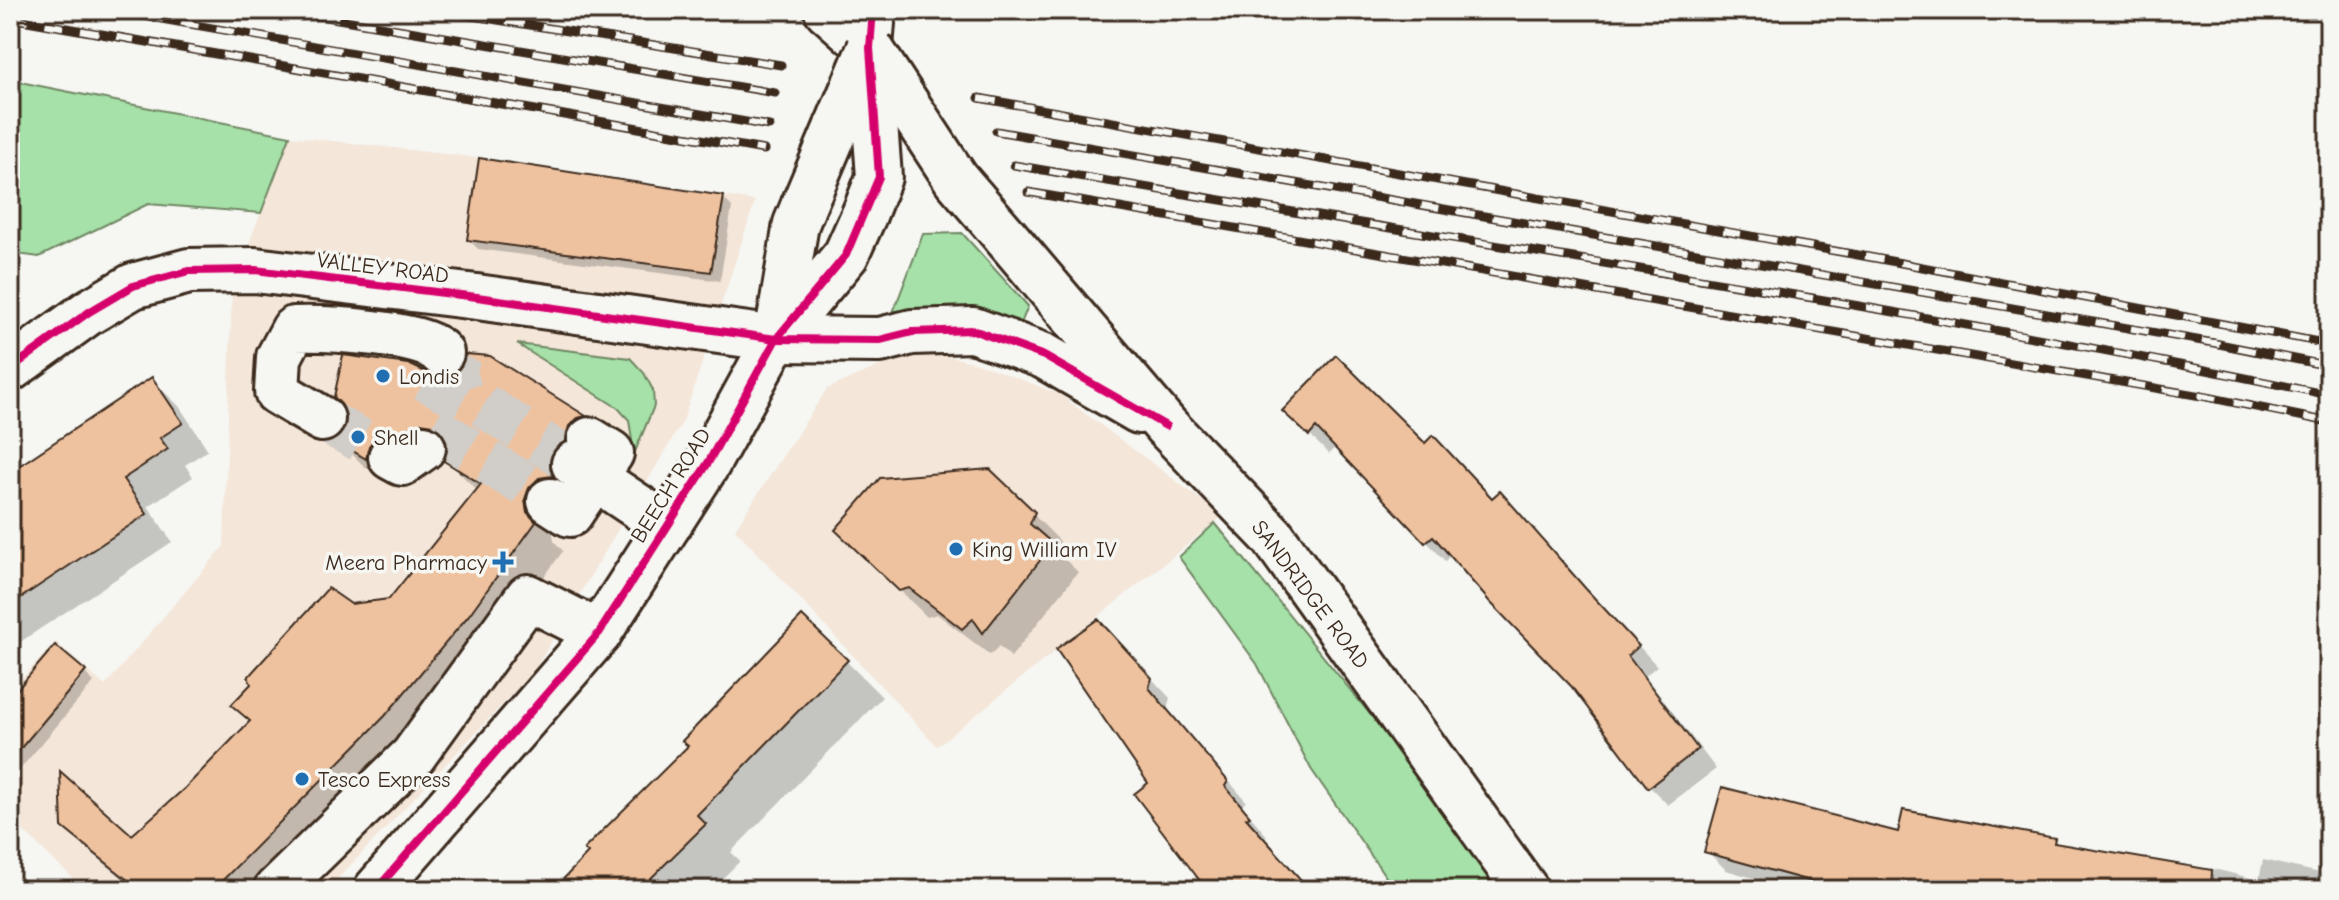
<svg xmlns="http://www.w3.org/2000/svg" width="2339" height="900" viewBox="0 0 2339 900" font-family="'Comic Neue',sans-serif">
<style>
.built{fill:#f4e6d9}
.green{fill:#a5e1a8;stroke:#708663;stroke-width:2}
.shadow{fill:#0003}
.building{fill:#efc29f;stroke:#3b2a1e;stroke-width:2}
.lines{fill:none;stroke-linecap:round;stroke-linejoin:round}
.minor-tunnel{stroke:#d1cdc8;stroke-width:44;stroke-dasharray:44 22;stroke-linecap:butt}
.minor-casing{stroke:#3b2a1e;stroke-width:50}
.major-casing{stroke:#3b2a1e;stroke-width:50}
.minor{stroke:#f6f6f2;stroke-width:44}
.major{stroke:#f6f6f2;stroke-width:44}
.rail-casing{stroke:#3b2a1e;stroke-width:9}
.rail{stroke:#f6f6f2;stroke-width:6;stroke-dasharray:18;stroke-linecap:butt}
.minor-bridge-casing{stroke:#3b2a1e;stroke-width:50;stroke-linecap:butt}
.major-bridge-casing{stroke:#3b2a1e;stroke-width:50;stroke-linecap:butt}
.minor-bridge{stroke:#f6f6f2;stroke-width:44}
.major-bridge{stroke:#f6f6f2;stroke-width:44}
.cycleway-casing{stroke:#f6f6f2;stroke-width:13}
.cycleway{stroke:#d6006c;stroke-width:8}
.poi-dot{fill:#1f6fb2;stroke:#f6f6f2;stroke-width:3}
.labels{text-anchor:middle;stroke-width:7;stroke-linejoin:round;paint-order:stroke}
.street-label{font-size:22px;fill:#3b2a1e;stroke:#f6f6f2}
.poi-label{font-size:22px;fill:#3b2a1e;stroke:#f6f6f2;text-anchor:start}
</style>
<rect width="100%" height="100%" fill="#f6f6f2"/>
<filter id="ink" filterUnits="userSpaceOnUse"><feTurbulence type="fractalNoise" baseFrequency=".0125" numOctaves="2"/><feDisplacementMap in="SourceGraphic" scale="16" xChannelSelector="R" yChannelSelector="G"/><feConvolveMatrix kernelMatrix="1 2 1 2 8 2 1 2 1" color-interpolation-filters="sRGB"/></filter>
<g filter="url(#ink)">
<g class="built">
<path d="M290,136L479,158L755,201L683,421L533,672L327,890H85L10,818V691L56,642L105,686L224,546L232,288Z"/>
<path d="M919,349L977,363L1059,394L1223,516L937,746L735,529L827,389Z"/>
</g>
<g class="green">
<path d="M10,80L290,136L261,213L148,204L39,257L10,253Z"/>
<path d="M962,233L1028,306L1020,326L891,318L923,234Z"/>
<path d="M517,344L630,358L644,373L653,390L654,406L634,454L629,420L618,408Z"/>
<path d="M1215,523L1378,724L1499,890H1395L1311,769L1257,664L1179,557Z"/>
</g>
<g class="shadow">
<path d="M723,198L732,207L720,281L478,249L469,240Z"/>
<path d="M489,357L585,418L611,444L552,528L554,541L563,551L496,643L269,890H117L126,881L93,854L64,826L132,838L186,789L251,723L234,705L350,606L390,601L478,491L446,460L449,450L396,474L394,485L365,467L338,440L439,380L453,377Z"/>
<path d="M152,380L179,406L208,450L185,465L193,477L148,506L172,542L14,646L10,642V474Z"/>
<path d="M1285,411L1425,445L1493,500L1500,494L1657,666L1645,676L1716,769L1668,805L1649,786L1572,685L1452,554L1445,561L1336,446L1329,454Z"/>
<path d="M989,471L1060,541L1056,551L1078,572L1011,657L999,646L990,655L937,614L927,617L862,553Z"/>
<path d="M1116,640L1170,698L1167,709L1246,801L1242,806L1267,836L1264,838L1310,890H1204L1194,876L1197,874L1151,783Z"/>
<path d="M846,661L882,697L731,852L740,861L711,890H556Z"/>
<path d="M84,672L94,682L10,781V701Z"/>
<path d="M1899,834L2054,840L2060,846L2210,871V868L2259,880L2263,860L2329,875V890H1794L1726,870L1707,851Z"/>
</g>
<g class="building">
<path d="M479,158L724,196L711,272L467,240Z"/>
<path d="M466,354L490,356L586,416L578,418L569,426L565,441L553,451L549,463L553,476L539,478L529,488L525,499L527,512L536,522L469,615L385,716L213,890H140L62,827L60,771L132,835L185,788L250,721L231,705L251,684L248,677L328,588L351,604L389,599L481,484L444,461L448,445L443,433L433,425L420,423L399,434L390,432L379,435L369,446L366,459L335,440L343,432L347,420L344,408L334,397L343,355L408,364L439,378L452,375L461,368Z"/>
<path d="M1336,355L1425,443L1433,435L1492,498L1500,491L1586,589L1639,646L1628,656L1698,749L1648,788L1571,686L1489,601L1433,536L1425,543L1316,428L1309,436L1282,411Z"/>
<path d="M152,377L183,423L160,438L168,449L123,479L147,514L10,605V472Z"/>
<path d="M990,469L1035,512L1030,524L1053,544L983,633L973,619L962,629L909,588L899,591L835,530L880,478Z"/>
<path d="M802,616L848,660L697,815L706,824L639,890H553L588,853L584,849L688,746L682,741Z"/>
<path d="M1098,619L1152,678L1149,688L1228,781L1225,786L1250,816L1246,818L1310,890H1207L1134,794L1148,783L1056,649Z"/>
<path d="M55,645L86,671L10,761V698Z"/>
<path d="M1722,787L1898,832L1903,810L2055,838L2054,843L2212,870L2211,890H1942L1908,883L1907,890H1842L1704,852Z"/>
</g>
<g class="lines">
<g class="minor-tunnel">
<path d="M460,354L454,369L460,390L574,464"/>
<path d="M454,369L427,423L550,501"/>
<path d="M322,419L391,457"/>
</g>
<defs>
<g id="minor">
<path d="M870,48L873,10"/>
<path d="M777,337L796,224L803,207"/>
<path d="M10,369L89,312L133,286L189,271L255,270L477,297L776,339"/>
<path d="M322,419L277,392L279,357L294,329C322,328 425,332 441,353"/>
<path d="M391,457L402,463L423,448"/>
<path d="M574,464L667,526"/>
<path d="M550,501L570,514L611,453L590,440"/>
<path d="M276,890L413,756L528,597L599,633"/>
<path d="M376,890L599,633L708,463L776,339L846,255L864,215"/>
</g>
<g id="major">
<path d="M827,10L870,48"/>
<path d="M1005,236L1166,426L1273,537L1526,890"/>
<path d="M776,339L880,340L912,332L973,330L1044,356L1139,411"/>
</g>
</defs>
<use href="#minor" class="minor-casing"/>
<use href="#major" class="major-casing"/>
<use href="#minor" class="minor"/>
<use href="#major" class="major"/>
<defs>
<g id="rail">
<path d="M110,10L769,126"/>
<path d="M285,10L775,93"/>
<path d="M435,10L781,65"/>
<path d="M10,18L764,150"/>
<path d="M979,98L1880,259L2329,344"/>
<path d="M996,131L2214,343L2329,366"/>
<path d="M1014,165C1452,241 1894,304 2329,395"/>
<path d="M1028,192L2207,397L2329,422"/>
</g>
</defs>
<use href="#rail" class="rail-casing"/>
<use href="#rail" class="rail"/>
<defs>
<g id="minor-bridge">
<path d="M803,207L870,48"/>
<path d="M864,215L879,177L870,55"/>
</g>
<path id="major-bridge" d="M870,48L956,179L1005,236"/>
</defs>
<use href="#minor-bridge" class="minor-bridge-casing"/>
<use href="#major-bridge" class="major-bridge-casing"/>
<use href="#minor-bridge" class="minor-bridge"/>
<use href="#major-bridge" class="major-bridge"/>
<defs>
<g id="cycleway">
<path d="M10,369L89,312L133,286L189,271L255,270L477,297L776,339L880,340L912,332L973,330L1044,356L1166,426"/>
<path d="M376,890L599,633L708,463L776,339L846,255L879,177L870,48L873,10"/>
</g>
</defs>
<use href="#cycleway" class="cycleway-casing"/>
<use href="#cycleway" class="cycleway"/>
</g>
</g>
<g class="poi-dot">
<circle cx="383" cy="376" r="8"/>
<circle cx="358" cy="437" r="8"/>
<circle cx="956" cy="549" r="8"/>
<path d="M499 550h8v8h8v8h-8v8h-8v-8h-8v-8h8z"/>
<circle cx="302" cy="779" r="8"/>
</g>
<g class="labels">
<g class="street-label">
<text transform="translate(383 267) rotate(7)" y="8">VALLEY ROAD</text>
<text transform="translate(670 485) rotate(-58)" y="8">BEECH ROAD</text>
<text transform="translate(1311 594) rotate(53)" y="8">SANDRIDGE ROAD</text>
</g>
<g class="poi-label">
<text x="399" y="384">Londis</text>
<text x="374" y="445">Shell</text>
<text x="972" y="557">King William IV</text>
<text x="487" y="570" text-anchor="end">Meera Pharmacy</text>
<text x="318" y="787">Tesco Express</text>
</g>
</g>
<rect width="2339" height="900" fill="none" stroke="#f6f6f2" stroke-width="40"/>
<rect x="20" y="20" width="2299" height="860" fill="none" stroke="#3b2a1e" stroke-width="3" filter="url(#ink)"/>
</svg>
